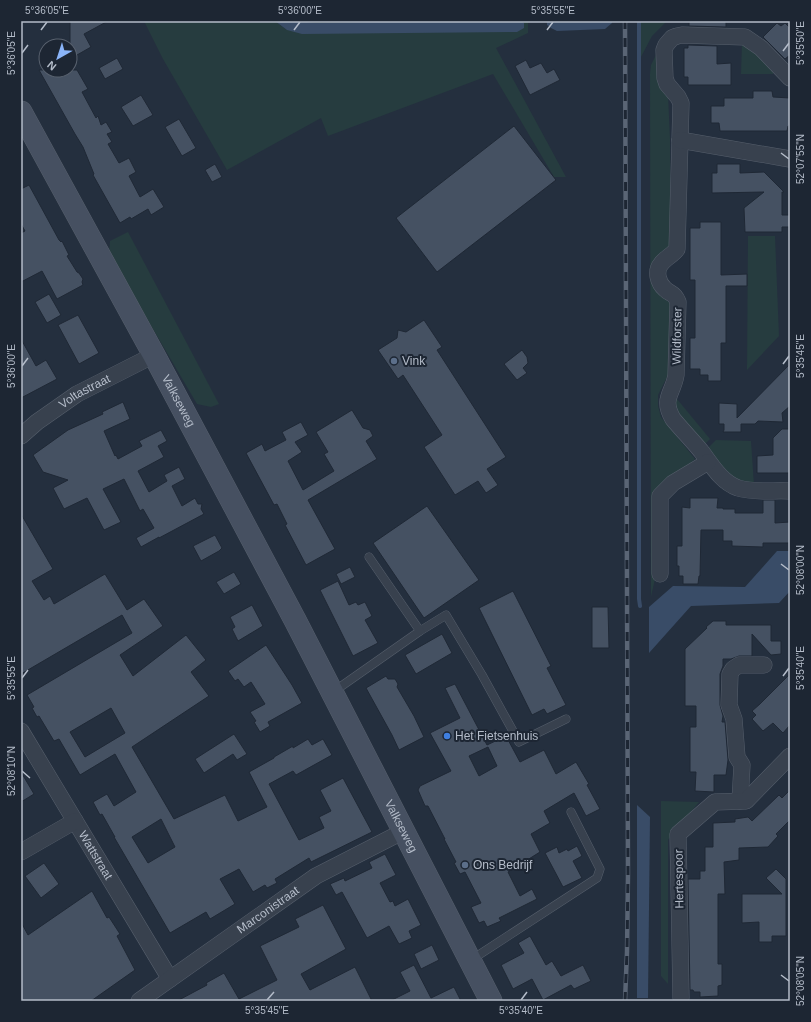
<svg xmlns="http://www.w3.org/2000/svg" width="811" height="1022" viewBox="0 0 811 1022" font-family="Arial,sans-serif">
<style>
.green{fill:#263c3f}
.water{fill:#394c67}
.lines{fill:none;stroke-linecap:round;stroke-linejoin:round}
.stream{stroke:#394c67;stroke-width:4}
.building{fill:#455162;stroke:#1f2835;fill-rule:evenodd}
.lane-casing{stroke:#565f6c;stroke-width:9}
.street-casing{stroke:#565f6c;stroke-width:17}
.secondary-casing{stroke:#565f6c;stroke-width:23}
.lane{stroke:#38414e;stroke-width:8}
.street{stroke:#38414e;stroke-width:16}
.secondary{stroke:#465061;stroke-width:22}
.rail-casing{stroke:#5a6575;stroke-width:4.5}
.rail{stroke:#1d2633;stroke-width:3;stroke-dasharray:9;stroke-linecap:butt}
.ticks{fill:none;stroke:#b4bcc9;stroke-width:1.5}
.service-dot{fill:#5c6f8a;stroke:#1d2633;stroke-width:1.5}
.shop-dot{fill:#3f7fe0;stroke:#1d2633;stroke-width:1.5}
.labels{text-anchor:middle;stroke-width:4;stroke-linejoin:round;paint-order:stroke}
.street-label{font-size:12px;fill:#b4bcc9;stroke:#1d2633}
.poi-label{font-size:12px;fill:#b4bcc9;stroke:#1d2633;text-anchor:start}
.neatline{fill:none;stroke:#b4bcc9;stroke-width:1.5}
.ticks-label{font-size:10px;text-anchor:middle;fill:#b4bcc9}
</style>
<rect width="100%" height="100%" fill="#242f3e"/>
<g class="green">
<path d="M144,21H275L287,30L524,23L521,21H528V33L496,48L566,177H554L493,74L328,136L321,118L227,170L163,59Z"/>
<path d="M298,21H445L315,23Z"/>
<path d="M640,21H667L652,36L641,57Z"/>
<path d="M742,41L773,65V74H741Z"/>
<path d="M660,47L668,94L670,139L671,242L669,250L664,255L665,299L672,304L671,369L658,395V406L661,417L695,459L658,494L656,574L651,597L650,74L651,65Z"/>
<path d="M128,232L219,404L211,407L197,404L109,254L110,241Z"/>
<path d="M748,236H775L779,336L747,370Z"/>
<path d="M675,398L677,399L710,439L704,445L676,413Z"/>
<path d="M716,440L751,441L754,485L741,482L729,474L707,449Z"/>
<path d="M661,801L699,802L668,840V984L661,976Z"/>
</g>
<g class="water">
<path d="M275,21H298L315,23L445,21H521L524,23V28L517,32L302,34L287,30Z"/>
<path d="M547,21H612V23L605,29L557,31L551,28L547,25Z"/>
<path d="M777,551H790V591L779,603L691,606L649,653V607L673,586L745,587Z"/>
<path d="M637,805L650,817L648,998H637Z"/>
</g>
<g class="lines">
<path class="stream" d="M639,21V599L640,606"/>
</g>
<g class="building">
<path d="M70,21H108L84,34L91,47L70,59Z"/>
<path d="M689,21H726V27L689,26Z"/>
<path d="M777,23L781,26L785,23L790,28V55L785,59L763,37Z"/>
<path d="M688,45L717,46V64L731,63V85H688V77H684V48H688Z"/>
<path d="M117,58L123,69L105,79L99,68Z"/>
<path d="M526,60L530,68L541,63L547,73L554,69L560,80L530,95L515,66Z"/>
<path d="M39,70H77L88,89L82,92L96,118L98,116L101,125L106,122L112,132L107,134L112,142L108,144L119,163L129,158L136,172L129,176L140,197L153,189L164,207L151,215L148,209L131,219L130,217L120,223L93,175L94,174L83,147L75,134Z"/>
<path d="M753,91H772L773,97L790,98V126H788L787,131H720L719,123H711V106H724V98H753Z"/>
<path d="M141,95L153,115L133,126L121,107Z"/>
<path d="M179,119L196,148L182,156L165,127Z"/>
<path d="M514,126L556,180L437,272L396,218Z"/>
<path d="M215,164L222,177L212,182L205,170Z"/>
<path d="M717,164H740V173L764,172L784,192H782V215H790V227H782V232H745L744,208L764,192L712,193V173H717Z"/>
<path d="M29,185L59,240L61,242L62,241L69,255L67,256L77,272L79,273L83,279L82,282L83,285L57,299L42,271L21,282V233L25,231L21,224V189Z"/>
<path d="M700,222H721V275L747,274V286H726V343H721V381H708V375H700V369H690V338H695V280H690V228H700Z"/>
<path d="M49,294L61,315L47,323L35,302Z"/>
<path d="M78,315L99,353L79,364L58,325Z"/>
<path d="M424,320L442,347L437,350L506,457L487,469L498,485L486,493L478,481L455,495L424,447L442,435L403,375L398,379L378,350L397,338L398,330L406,332Z"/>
<path d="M21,339L36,366L46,360L57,379L21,398Z"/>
<path d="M522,350L527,357L528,363L523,368L527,373L517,380L504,364Z"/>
<path d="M790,364V406L782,413L783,422L758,421L755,424H741V432H723L724,430V424H719V403L737,404V418Z"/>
<path d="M123,402L130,419L104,431L115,456L116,455L118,459L142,446L139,441L161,430L167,441L158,446L164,457L138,471L149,492L167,481L164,475L179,467L185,479L172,486L182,506L195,498L198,504H202L201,509L204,514L159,538V537L141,547L136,538L154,528L143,509L140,511L124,479L103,489L121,522L104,530L87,498L64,509L53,488L68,480L43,472L33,455L68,430L103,414L102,412Z"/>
<path d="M352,410L363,428L370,430L373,436L366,441L377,459L308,500L335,549L306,565L285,525L287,524L277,504L274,505L246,453L262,444L265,451L286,440L282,432L301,422L308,435L295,442L302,452L288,461L303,490L334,471L324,454L328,452L316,432Z"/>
<path d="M782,429H790V473H757V456L773,455V438Z"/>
<path d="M690,498H718L717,508H723V509H735V513H763V500H775V523L790,522V543H763V547L732,546V541H723V530H701L700,576H699L698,584H683V576H679V566H677V546H682V507L690,508Z"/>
<path d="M427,506L479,580L424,618L373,543Z"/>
<path d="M21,514L53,569L32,581L44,600L50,596L54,604L105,574L127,610L144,599L163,626L120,655L133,676L186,635L206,660L191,672L209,696L132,747L174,819L225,795L238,821L267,807L249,772L274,758V757L293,746V748L308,739L312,745L323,739L332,755L296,775L293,771L269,784L299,840L324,828L319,817L331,811L320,790L343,778L372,832L311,862L309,858L275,879L277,883L267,888L265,885L253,892L239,869L220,879L235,904L210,919L206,912L170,933L114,837H115L102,814L100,815L93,802L107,794L114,806L136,792L115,754L80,775L59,739L54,741L39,716L37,717L32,708L34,707L27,695L132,633L122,615L21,674ZM111,708L125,733L85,757L70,732ZM161,819L175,847L148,863L132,837Z"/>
<path d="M215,535L222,548L219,551L201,561L193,546Z"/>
<path d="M350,567L355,577L341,584L336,574Z"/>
<path d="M234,572L241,584L224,594L216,582Z"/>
<path d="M338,581L349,605L356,602L358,605L365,602L372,616L365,620L378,643L353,656L320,590Z"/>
<path d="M513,591L551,666L547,668L566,705L547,714L544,709L532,715L479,608Z"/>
<path d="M252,605L263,626L238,641L232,629L235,627L230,617Z"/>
<path d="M592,607H608L609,648H592Z"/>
<path d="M713,621H726V625H771V641H781V654L771,655L752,634V656H739L731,659H723V666L720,674V705L723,716L722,722H725L728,760L726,775H714V792L695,791L696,772H690V727H696V706H685V649L707,628L706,627Z"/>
<path d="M442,634L452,653L416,674L405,655Z"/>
<path d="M266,645L292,685L302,703L268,722L270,726L260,732L254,722L256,721L250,712L265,704L251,682L244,687L238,679L235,681L228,671Z"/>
<path d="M790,674V725L783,733L773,723L763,731L752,719L756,715L752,711L760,704Z"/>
<path d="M386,676L388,679H395L398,684L397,687L414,716L424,737L399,750L392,735L366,688Z"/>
<path d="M455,684L487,745L506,736L520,762L544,750L556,774L576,762L589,784L587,785L600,809L586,816L574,793L544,811L550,823L531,834L540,852L508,872L520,896L532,889L537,899L499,918L501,921L487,927L484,921L479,923L471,907L481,903L465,872L460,874L454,863L456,862L444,839H445L428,806H425L418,790L420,786L451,771L430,733L460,718L445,688ZM488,747L497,766L479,776L469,756Z"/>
<path d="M234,734L247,754L237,760L233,754L204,773L195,759Z"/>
<path d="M21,772L34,794L21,802Z"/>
<path d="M790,790V820L776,834L778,836L768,847L739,848V860L724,862L725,894H718V964H722V985L718,986V996L700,997V992H694L693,990H690L688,879H700V871H705V847H713V823L735,822V819L748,817L752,821L779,795L782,798Z"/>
<path d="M577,846L582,856L573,861L582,878L563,887L545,853L557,847L559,853L567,849L568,851Z"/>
<path d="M385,854L396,875L380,883L390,902L393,901L395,906L408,899L421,925L409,931L412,938L399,944L389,926L367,938L342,892L336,895L330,884L344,878L345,881L372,868L369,862Z"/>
<path d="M44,863L59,884L41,898L25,876Z"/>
<path d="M776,869L786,879V936H772V942H759V922L742,923V894H782L766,878Z"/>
<path d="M92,891L107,918L109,917L120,934L117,936L135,970L91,1001H21V922L28,935Z"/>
<path d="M323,905L346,949L301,974L310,990L355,967L372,1001H177L207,985L206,983L224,973L239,999L277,980L260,946L299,927L295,919Z"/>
<path d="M530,936L546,965L552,961L561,976L583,965L591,981L574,989L571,985L543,1000L532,979L513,989L501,965L524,953L518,943Z"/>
<path d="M432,945L439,960L421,969L414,954Z"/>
<path d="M414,965L431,998L454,987L461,1001H390L410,991L400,972Z"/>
</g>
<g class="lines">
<defs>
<g id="lane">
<path d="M420,631L446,615L482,675L519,742L566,719"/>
<path d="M333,692L420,631L369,557"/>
<path d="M471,960L597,878L600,869L571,812"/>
</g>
<g id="street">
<path d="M790,78L761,48L745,37L682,35L677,36L672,38L666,45L664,50L665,78L667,84L678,97L681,103L677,249C673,255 665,258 661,264C655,271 658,283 665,289C671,295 674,292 678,302L676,375C673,394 661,398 673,419C682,430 692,440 701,451C711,464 721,482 738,488C754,493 773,490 790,491"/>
<path d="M680,140L784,158L790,159"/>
<path id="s1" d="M21,436L37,422L77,394L154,355"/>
<path d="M660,574V496L673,483L708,462"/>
<path id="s2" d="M21,731L170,979"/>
<path d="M740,801L742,765L737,757L734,719L729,705L730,674L733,669L739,665H764"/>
<path d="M21,852L75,821"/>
<path d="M681,998L678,834L715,802L746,801L790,756"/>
<path id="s3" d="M139,1001L316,876L404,831"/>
</g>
<g id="secondary">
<path id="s4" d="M21,112L154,355L295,620L491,1001"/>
</g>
</defs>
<use href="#lane" class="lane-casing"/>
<use href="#street" class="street-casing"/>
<use href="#secondary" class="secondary-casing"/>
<use href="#lane" class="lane"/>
<use href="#street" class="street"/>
<use href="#secondary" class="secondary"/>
<defs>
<path id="rail" d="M625,1001L627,952L628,874L625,21"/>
</defs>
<use href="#rail" class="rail-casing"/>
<use href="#rail" class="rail"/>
</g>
<path class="ticks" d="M41,30L47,22M294,30L300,22M547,30L553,22M783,51L789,43M22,53L28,45M781,153L789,159M783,364L789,356M22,366L28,358M781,564L789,570M783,676L789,668M22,678L28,670M22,771L30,778M781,975L789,981M267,1000L274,992M521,1000L527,992"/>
<g class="service-dot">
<circle cx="394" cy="361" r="4"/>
<circle cx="465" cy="865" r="4"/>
</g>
<circle class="shop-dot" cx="447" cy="736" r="4"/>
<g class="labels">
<g class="street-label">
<text transform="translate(677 336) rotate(-89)" y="4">Wildforster</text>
<text dy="4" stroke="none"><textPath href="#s1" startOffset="78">Voltastraat</textPath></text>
<text dy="4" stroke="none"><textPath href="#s4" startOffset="329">Valkseweg</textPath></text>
<text dy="4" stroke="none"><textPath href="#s4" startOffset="809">Valkseweg</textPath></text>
<text dy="4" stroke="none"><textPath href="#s2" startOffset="145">Wattstraat</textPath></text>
<text transform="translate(679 879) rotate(-91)" y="4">Hertespoor</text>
<text dy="4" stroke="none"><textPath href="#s3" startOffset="158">Marconistraat</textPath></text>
</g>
<g class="poi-label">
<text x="402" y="365">Vink</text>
<text x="455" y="740">Het Fietsenhuis</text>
<text x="473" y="869">Ons Bedrijf</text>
</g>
</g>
<rect width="811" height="1022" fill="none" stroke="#1d2633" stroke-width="44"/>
<g transform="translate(58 58) rotate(219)"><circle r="19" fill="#1d2633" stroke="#59626f"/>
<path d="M0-3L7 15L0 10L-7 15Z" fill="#8ab4f8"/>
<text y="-6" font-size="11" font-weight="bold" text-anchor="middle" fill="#b4bcc9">N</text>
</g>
<rect x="22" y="22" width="767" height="978" class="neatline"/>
<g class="ticks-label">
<text x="47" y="14">5°36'05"E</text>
<text x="300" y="14">5°36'00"E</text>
<text x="553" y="14">5°35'55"E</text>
<text transform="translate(800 43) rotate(-90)" y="4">5°35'50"E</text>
<text transform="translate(11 53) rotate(-90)" y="4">5°36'05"E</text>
<text transform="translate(800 159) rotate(-90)" y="4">52°07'55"N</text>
<text transform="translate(800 356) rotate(-90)" y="4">5°35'45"E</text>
<text transform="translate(11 366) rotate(-90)" y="4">5°36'00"E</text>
<text transform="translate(800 570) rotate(-90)" y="4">52°08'00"N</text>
<text transform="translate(800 668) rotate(-90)" y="4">5°35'40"E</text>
<text transform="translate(11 678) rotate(-90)" y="4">5°35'55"E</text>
<text transform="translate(11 771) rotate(-90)" y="4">52°08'10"N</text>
<text transform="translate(800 981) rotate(-90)" y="4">52°08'05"N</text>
<text x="267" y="1014">5°35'45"E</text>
<text x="521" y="1014">5°35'40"E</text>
</g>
</svg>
